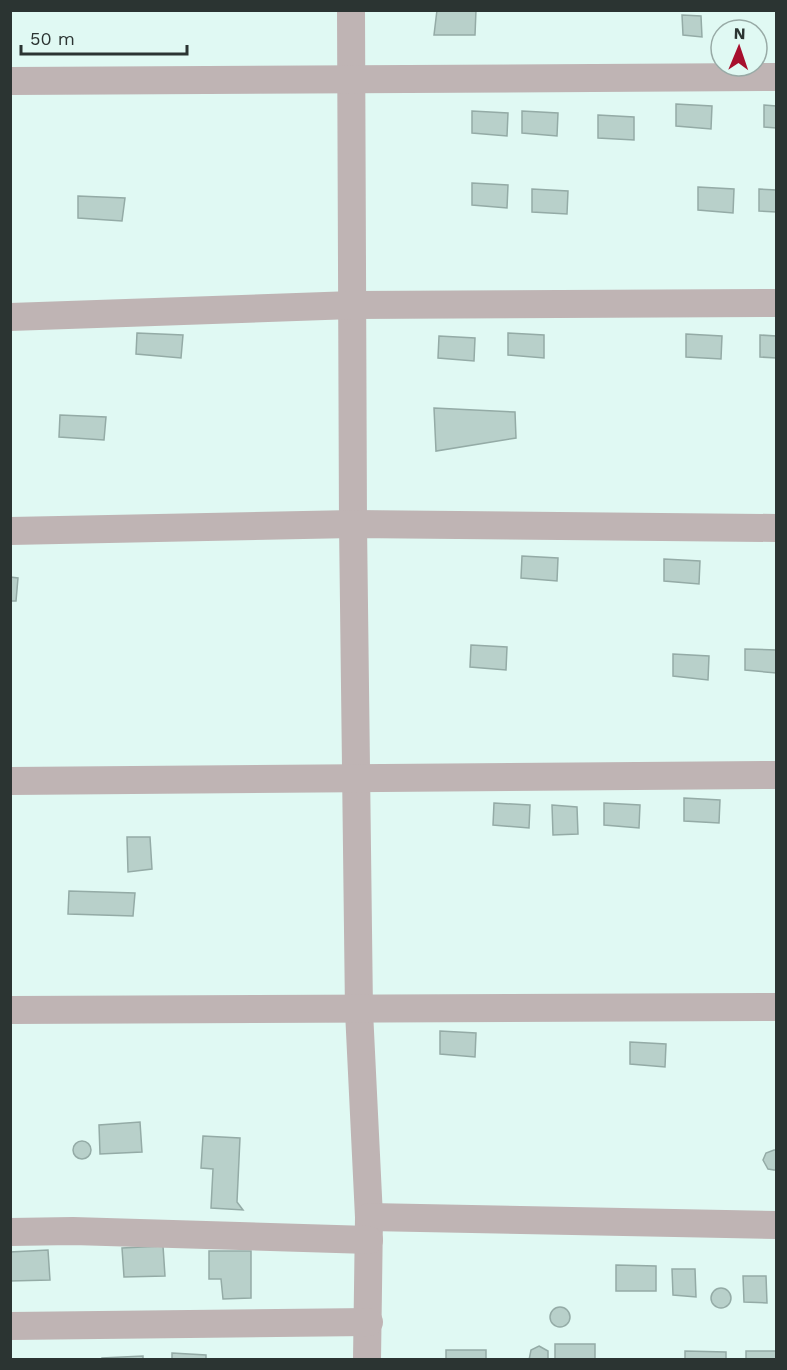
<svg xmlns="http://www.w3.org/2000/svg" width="787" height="1370" viewBox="0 0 787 1370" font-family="'Work Sans',sans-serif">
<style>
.building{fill:#b8d0ca;stroke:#94aba6;stroke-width:1.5}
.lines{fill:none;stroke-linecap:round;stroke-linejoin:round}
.minor{stroke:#bfb4b4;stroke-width:28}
</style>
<rect width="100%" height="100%" fill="#e0f9f3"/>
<g class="building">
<path d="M437,10H476L475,35H434Z"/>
<path d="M682,15L701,16L702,37L683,35Z"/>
<path d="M676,104L712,106L711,129L676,126Z"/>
<path d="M764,105L776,106V128L764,127Z"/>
<path d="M472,111L508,113L507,136L472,133Z"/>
<path d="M522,111L558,113L557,136L522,133Z"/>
<path d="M598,115L634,117V140L598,138Z"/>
<path d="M472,183L508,185L507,208L472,205Z"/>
<path d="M698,187L734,189L733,213L698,210Z"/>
<path d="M532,189L568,191L567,214L532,212Z"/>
<path d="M759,189L776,190V212L759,211Z"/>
<path d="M78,196L125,198L122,221L78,218Z"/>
<path d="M137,333L183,335L181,358L136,354Z"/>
<path d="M508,333L544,335V358L508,355Z"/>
<path d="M686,334L722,336L721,359L686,357Z"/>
<path d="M760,335L776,336V358L760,357Z"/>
<path d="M439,336L475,338L474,361L438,358Z"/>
<path d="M434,408L515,412L516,438L436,451Z"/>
<path d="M60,415L106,417L104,440L59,437Z"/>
<path d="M522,556L558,558L557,581L521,578Z"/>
<path d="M664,559L700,561L699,584L664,581Z"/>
<path d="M10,577L18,578L16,601H10Z"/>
<path d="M471,645L507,647L506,670L470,667Z"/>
<path d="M745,649L776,650V673L745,670Z"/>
<path d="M673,654L709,656L708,680L673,676Z"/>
<path d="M684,798L720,800L719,823L684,821Z"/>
<path d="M494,803L530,805L529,828L493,825Z"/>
<path d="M604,803L640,805L639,828L604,825Z"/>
<path d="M552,805L577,807L578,834L553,835Z"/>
<path d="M127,837H150L152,869L128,872Z"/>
<path d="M69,891L135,893L133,916L68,914Z"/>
<path d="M440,1031L476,1033L475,1057L440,1054Z"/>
<path d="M630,1042L666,1044L665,1067L630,1064Z"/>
<path d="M140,1122L142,1152L100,1154L99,1125Z"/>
<path d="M203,1136L240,1138L237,1202L243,1210L211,1208L213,1169L201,1168Z"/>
<circle cx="82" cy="1150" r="9"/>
<path d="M774,1150H776V1170H774L768,1169L763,1160L766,1153Z"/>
<path d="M163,1246L165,1276L124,1277L122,1248Z"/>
<path d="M48,1250L50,1280L10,1281V1252Z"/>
<path d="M209,1251H251V1298L223,1299L221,1279H209Z"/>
<path d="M616,1265L656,1266V1291H616Z"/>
<path d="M672,1269H695L696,1297L673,1295Z"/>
<path d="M743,1276H766L767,1303L744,1302Z"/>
<circle cx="721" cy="1298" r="10"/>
<circle cx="560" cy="1317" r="10"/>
<rect x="555" y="1344" width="40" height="16"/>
<path d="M539,1346L548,1351V1360H529L531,1350Z"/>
<rect x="446" y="1350" width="40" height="10"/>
<path d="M685,1351L726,1352V1360H685Z"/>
<rect x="746" y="1351" width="30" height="9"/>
<path d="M172,1353L206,1355V1360H172Z"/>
<path d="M143,1356V1360H102V1358Z"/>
</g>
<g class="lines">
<g class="minor">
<path d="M351,10L353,524L359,1011L369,1217L367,1360"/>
<path d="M10,81L776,77"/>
<path d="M10,317L353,305L776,303"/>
<path d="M10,531L353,524L776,528"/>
<path d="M10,781L776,775"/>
<path d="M10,1010L776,1007"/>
<path d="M369,1217L776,1225"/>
<path d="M10,1232L73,1231L369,1240"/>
<path d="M10,1326L369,1322"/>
</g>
</g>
<rect width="787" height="1370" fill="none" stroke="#2b3432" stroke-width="24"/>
<g transform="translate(739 48) rotate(2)"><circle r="28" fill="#e0f9f3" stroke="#98aaa6" stroke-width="1.5"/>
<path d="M0-4.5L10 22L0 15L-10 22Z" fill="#a70f2d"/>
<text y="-9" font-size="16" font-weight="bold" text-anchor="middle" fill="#2b3432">N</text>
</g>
<path d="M21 45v9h166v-9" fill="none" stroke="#2b3432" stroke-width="3"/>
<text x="30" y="45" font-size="18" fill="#2b3432" stroke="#e0f9f3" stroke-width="4.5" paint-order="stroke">50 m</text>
</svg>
